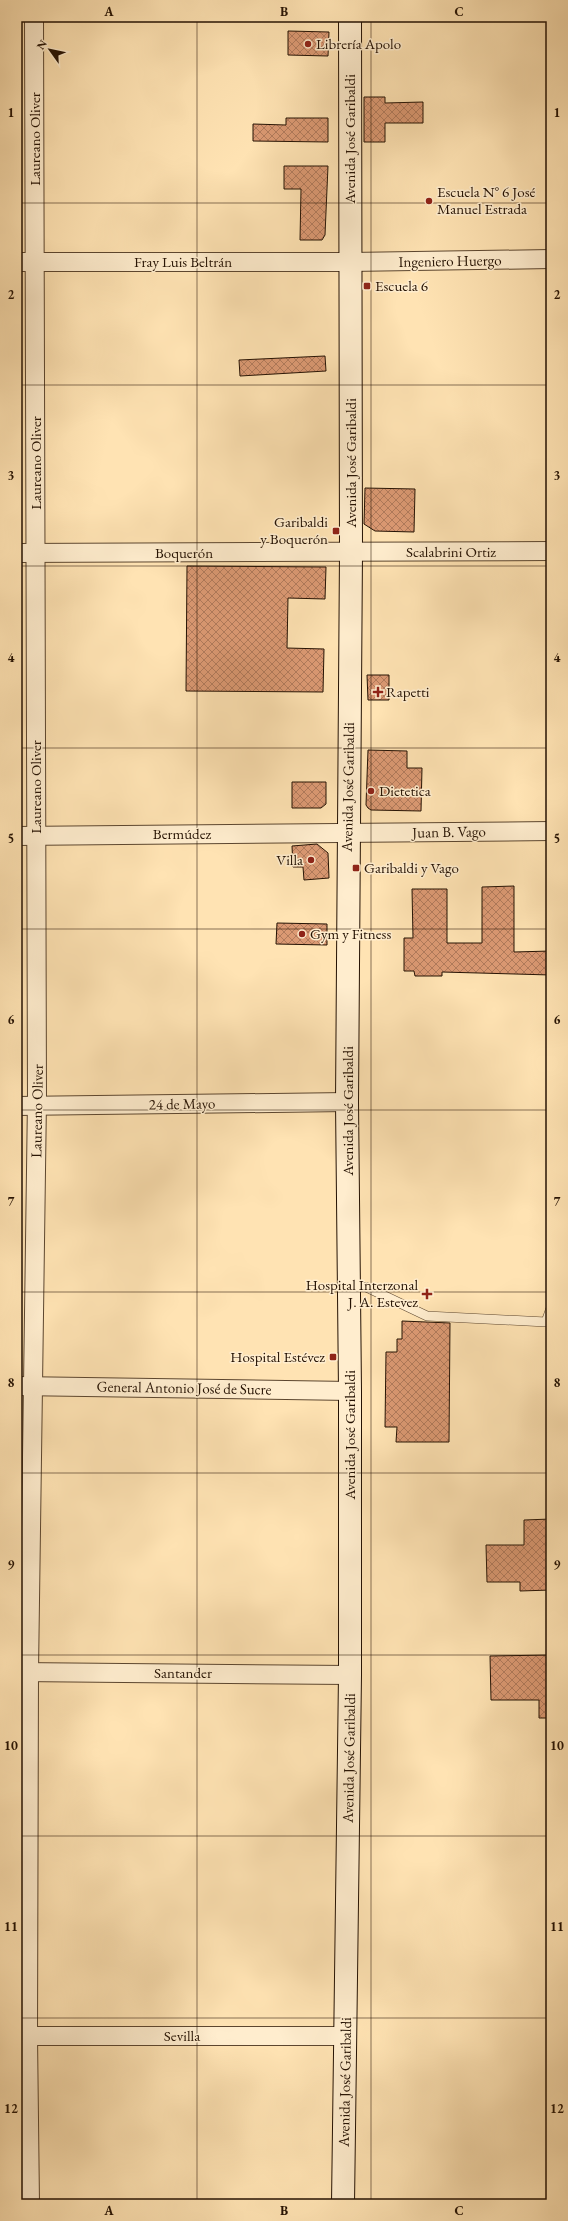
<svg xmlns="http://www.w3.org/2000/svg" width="568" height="2221" viewBox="0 0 568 2221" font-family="'EB Garamond',serif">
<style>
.building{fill:url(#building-cross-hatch);stroke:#251203}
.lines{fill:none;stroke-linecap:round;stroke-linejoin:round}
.service-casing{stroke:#5c462f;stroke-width:10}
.minor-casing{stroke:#5c462f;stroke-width:20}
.secondary-casing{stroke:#251203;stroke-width:24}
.service{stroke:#ffedce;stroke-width:9}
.minor{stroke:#ffedce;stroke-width:18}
.secondary{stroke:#ffedce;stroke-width:22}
.grid{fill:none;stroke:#251203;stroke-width:1;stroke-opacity:0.55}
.poi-dot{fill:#8f2418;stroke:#ffedce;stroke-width:1.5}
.labels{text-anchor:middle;stroke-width:3;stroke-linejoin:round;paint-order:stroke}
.poi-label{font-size:15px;fill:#251203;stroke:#ffedce;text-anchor:start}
.street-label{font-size:15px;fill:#251203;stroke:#ffedce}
.neatline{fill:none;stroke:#251203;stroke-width:1.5}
.grid-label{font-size:13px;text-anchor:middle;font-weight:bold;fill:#251203}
</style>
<defs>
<pattern id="building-cross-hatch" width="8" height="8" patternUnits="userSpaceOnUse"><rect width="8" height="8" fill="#db9973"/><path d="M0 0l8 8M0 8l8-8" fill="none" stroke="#b17b5c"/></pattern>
</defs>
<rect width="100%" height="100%" fill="#ffe3b3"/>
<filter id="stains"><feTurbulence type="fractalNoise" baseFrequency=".005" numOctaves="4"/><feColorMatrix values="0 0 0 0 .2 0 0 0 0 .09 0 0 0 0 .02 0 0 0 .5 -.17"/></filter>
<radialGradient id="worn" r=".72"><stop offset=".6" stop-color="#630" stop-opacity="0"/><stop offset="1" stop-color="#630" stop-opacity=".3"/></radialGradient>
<g class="building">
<path d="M288,31L329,32L328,56L288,55Z"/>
<path d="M364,97H385V103L423,102V123H385V142H364Z"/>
<path d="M286,118H328V142L253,141V124L286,125Z"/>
<path d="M284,166H328L325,235L322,240H300L301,189H284Z"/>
<path d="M325,356L326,371L240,376L239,360Z"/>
<path d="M365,488L415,489L414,532L375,531L364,524Z"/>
<path d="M187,566L326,567L325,599L288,598L287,648L324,649L323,692L186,691Z"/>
<path d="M367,675H389V700H368Z"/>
<path d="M368,750L407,751V768H422L421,811L371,810L368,808L366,805Z"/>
<path d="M292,782H326V804L321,808H292Z"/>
<path d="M317,844L328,853L329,878L304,880L303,867H293L292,846Z"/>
<path d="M514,886V952L551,951V975L442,972V976H415L414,971H404V938H413L412,889H447V943H482V887Z"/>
<path d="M277,923L327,924V945L276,944Z"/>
<path d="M402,1321L450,1323L449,1442H396L397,1427H385L386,1352H397V1339H402Z"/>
<path d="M551,1519V1590L520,1591V1582H487L486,1545H524V1520Z"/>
<path d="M551,1655V1718H539V1700H491L490,1656Z"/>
</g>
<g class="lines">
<defs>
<path id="service" d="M349,1287H366L427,1316L546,1322L551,1308"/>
<g id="minor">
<path d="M17,262H350L551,259"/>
<path d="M17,553L551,551"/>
<path d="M17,836L551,831"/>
<path d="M17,1106L347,1102"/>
<path d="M17,1386L350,1391"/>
<path d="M18,1672L350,1675"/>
<path d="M17,2036H346"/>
<path d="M30,2204L28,2036L29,1672L37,1099L34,17"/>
</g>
<g id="secondary">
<path d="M17,2199L27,2204"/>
<path d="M343,2204L350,1675V1391L347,1102L351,552L350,17"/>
</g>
</defs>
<use href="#service" class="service-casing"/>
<use href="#minor" class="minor-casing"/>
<use href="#secondary" class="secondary-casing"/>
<use href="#service" class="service"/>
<use href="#minor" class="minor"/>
<use href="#secondary" class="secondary"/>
</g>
<path class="grid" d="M197,17V2204M371,17V2204M17,203H551M17,385H551M17,566H551M17,748H551M17,929H551M17,1110H551M17,1292H551M17,1473H551M17,1655H551M17,1836H551M17,2018H551"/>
<g class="poi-dot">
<circle cx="308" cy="44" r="4"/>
<circle cx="429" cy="201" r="4"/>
<rect x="363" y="282" width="8" height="8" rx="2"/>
<rect x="332" y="527" width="8" height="8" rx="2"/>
<path d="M376 686h4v4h4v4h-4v4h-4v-4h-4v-4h4z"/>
<circle cx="371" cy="791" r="4"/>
<circle cx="311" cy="860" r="4"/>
<rect x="352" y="864" width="8" height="8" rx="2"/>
<circle cx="302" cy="934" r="4"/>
<path d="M425 1288h4v4h4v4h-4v4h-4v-4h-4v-4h4z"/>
<rect x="329" y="1353" width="8" height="8" rx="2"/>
</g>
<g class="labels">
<g class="poi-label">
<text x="316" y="49">Librería Apolo</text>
<text x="437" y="197">Escuela N° 6 José<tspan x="437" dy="17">Manuel Estrada</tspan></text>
<text x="375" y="291">Escuela 6</text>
<text x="328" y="527" text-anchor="end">Garibaldi<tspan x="328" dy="17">y Boquerón</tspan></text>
<text x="386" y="697">Rapetti</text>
<text x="379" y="796">Dietetica</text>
<text x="303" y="865" text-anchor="end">Villa</text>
<text x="364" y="873">Garibaldi y Vago</text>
<text x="310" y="939">Gym y Fitness</text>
<text x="418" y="1290" text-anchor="end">Hospital Interzonal<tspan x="418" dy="17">J. A. Estevez</tspan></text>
<text x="325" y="1362" text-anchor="end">Hospital Estévez</text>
</g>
<g class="street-label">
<text transform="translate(35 139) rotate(-90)" y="5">Laureano Oliver</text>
<text transform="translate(350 139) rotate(-90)" y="5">Avenida José Garibaldi</text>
<text transform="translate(450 261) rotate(-1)" y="5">Ingeniero Huergo</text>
<text x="183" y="267">Fray Luis Beltrán</text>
<text transform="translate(36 463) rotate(-90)" y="5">Laureano Oliver</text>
<text transform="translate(351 463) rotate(-90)" y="5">Avenida José Garibaldi</text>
<text x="451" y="557">Scalabrini Ortiz</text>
<text x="184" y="558">Boquerón</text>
<text transform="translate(36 787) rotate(-90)" y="5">Laureano Oliver</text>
<text transform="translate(348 787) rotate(-89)" y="5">Avenida José Garibaldi</text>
<text transform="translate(449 832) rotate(-1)" y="5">Juan B. Vago</text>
<text x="182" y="839">Bermúdez</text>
<text transform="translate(182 1104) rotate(-1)" y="5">24 de Mayo</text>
<text transform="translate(37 1111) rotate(-89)" y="5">Laureano Oliver</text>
<text transform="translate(348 1111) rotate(-90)" y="5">Avenida José Garibaldi</text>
<text transform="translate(184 1388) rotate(1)" y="5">General Antonio José de Sucre</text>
<text transform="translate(350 1435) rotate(-90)" y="5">Avenida José Garibaldi</text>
<text x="183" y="1678">Santander</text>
<text transform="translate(349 1758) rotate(-89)" y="5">Avenida José Garibaldi</text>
<text x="182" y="2041">Sevilla</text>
<text transform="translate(345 2082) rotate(-89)" y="5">Avenida José Garibaldi</text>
</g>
</g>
<rect width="568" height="2221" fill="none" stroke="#ffe3b3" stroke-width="44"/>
<g transform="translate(50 50) rotate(303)" stroke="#ffedce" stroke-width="3" paint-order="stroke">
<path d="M0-3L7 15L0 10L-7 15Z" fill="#251203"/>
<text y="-6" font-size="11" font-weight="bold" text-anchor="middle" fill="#251203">N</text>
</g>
<rect x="22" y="22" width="524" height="2177" class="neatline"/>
<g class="grid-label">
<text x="109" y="16">A</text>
<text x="284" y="16">B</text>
<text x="459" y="16">C</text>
<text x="11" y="117">1</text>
<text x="557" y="117">1</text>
<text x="11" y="299">2</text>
<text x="557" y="299">2</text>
<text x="11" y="480">3</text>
<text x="557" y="480">3</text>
<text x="11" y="662">4</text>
<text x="557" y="662">4</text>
<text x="11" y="843">5</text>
<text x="557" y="843">5</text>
<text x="11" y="1024">6</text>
<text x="557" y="1024">6</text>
<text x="11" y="1206">7</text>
<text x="557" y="1206">7</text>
<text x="11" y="1387">8</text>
<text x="557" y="1387">8</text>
<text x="11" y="1569">9</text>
<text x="557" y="1569">9</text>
<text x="11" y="1750">10</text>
<text x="557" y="1750">10</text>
<text x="11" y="1931">11</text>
<text x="557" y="1931">11</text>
<text x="11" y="2113">12</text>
<text x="557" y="2113">12</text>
<text x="109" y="2215">A</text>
<text x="284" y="2215">B</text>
<text x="459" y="2215">C</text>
</g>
<rect width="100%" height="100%" filter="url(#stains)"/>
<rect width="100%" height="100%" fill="url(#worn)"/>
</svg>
